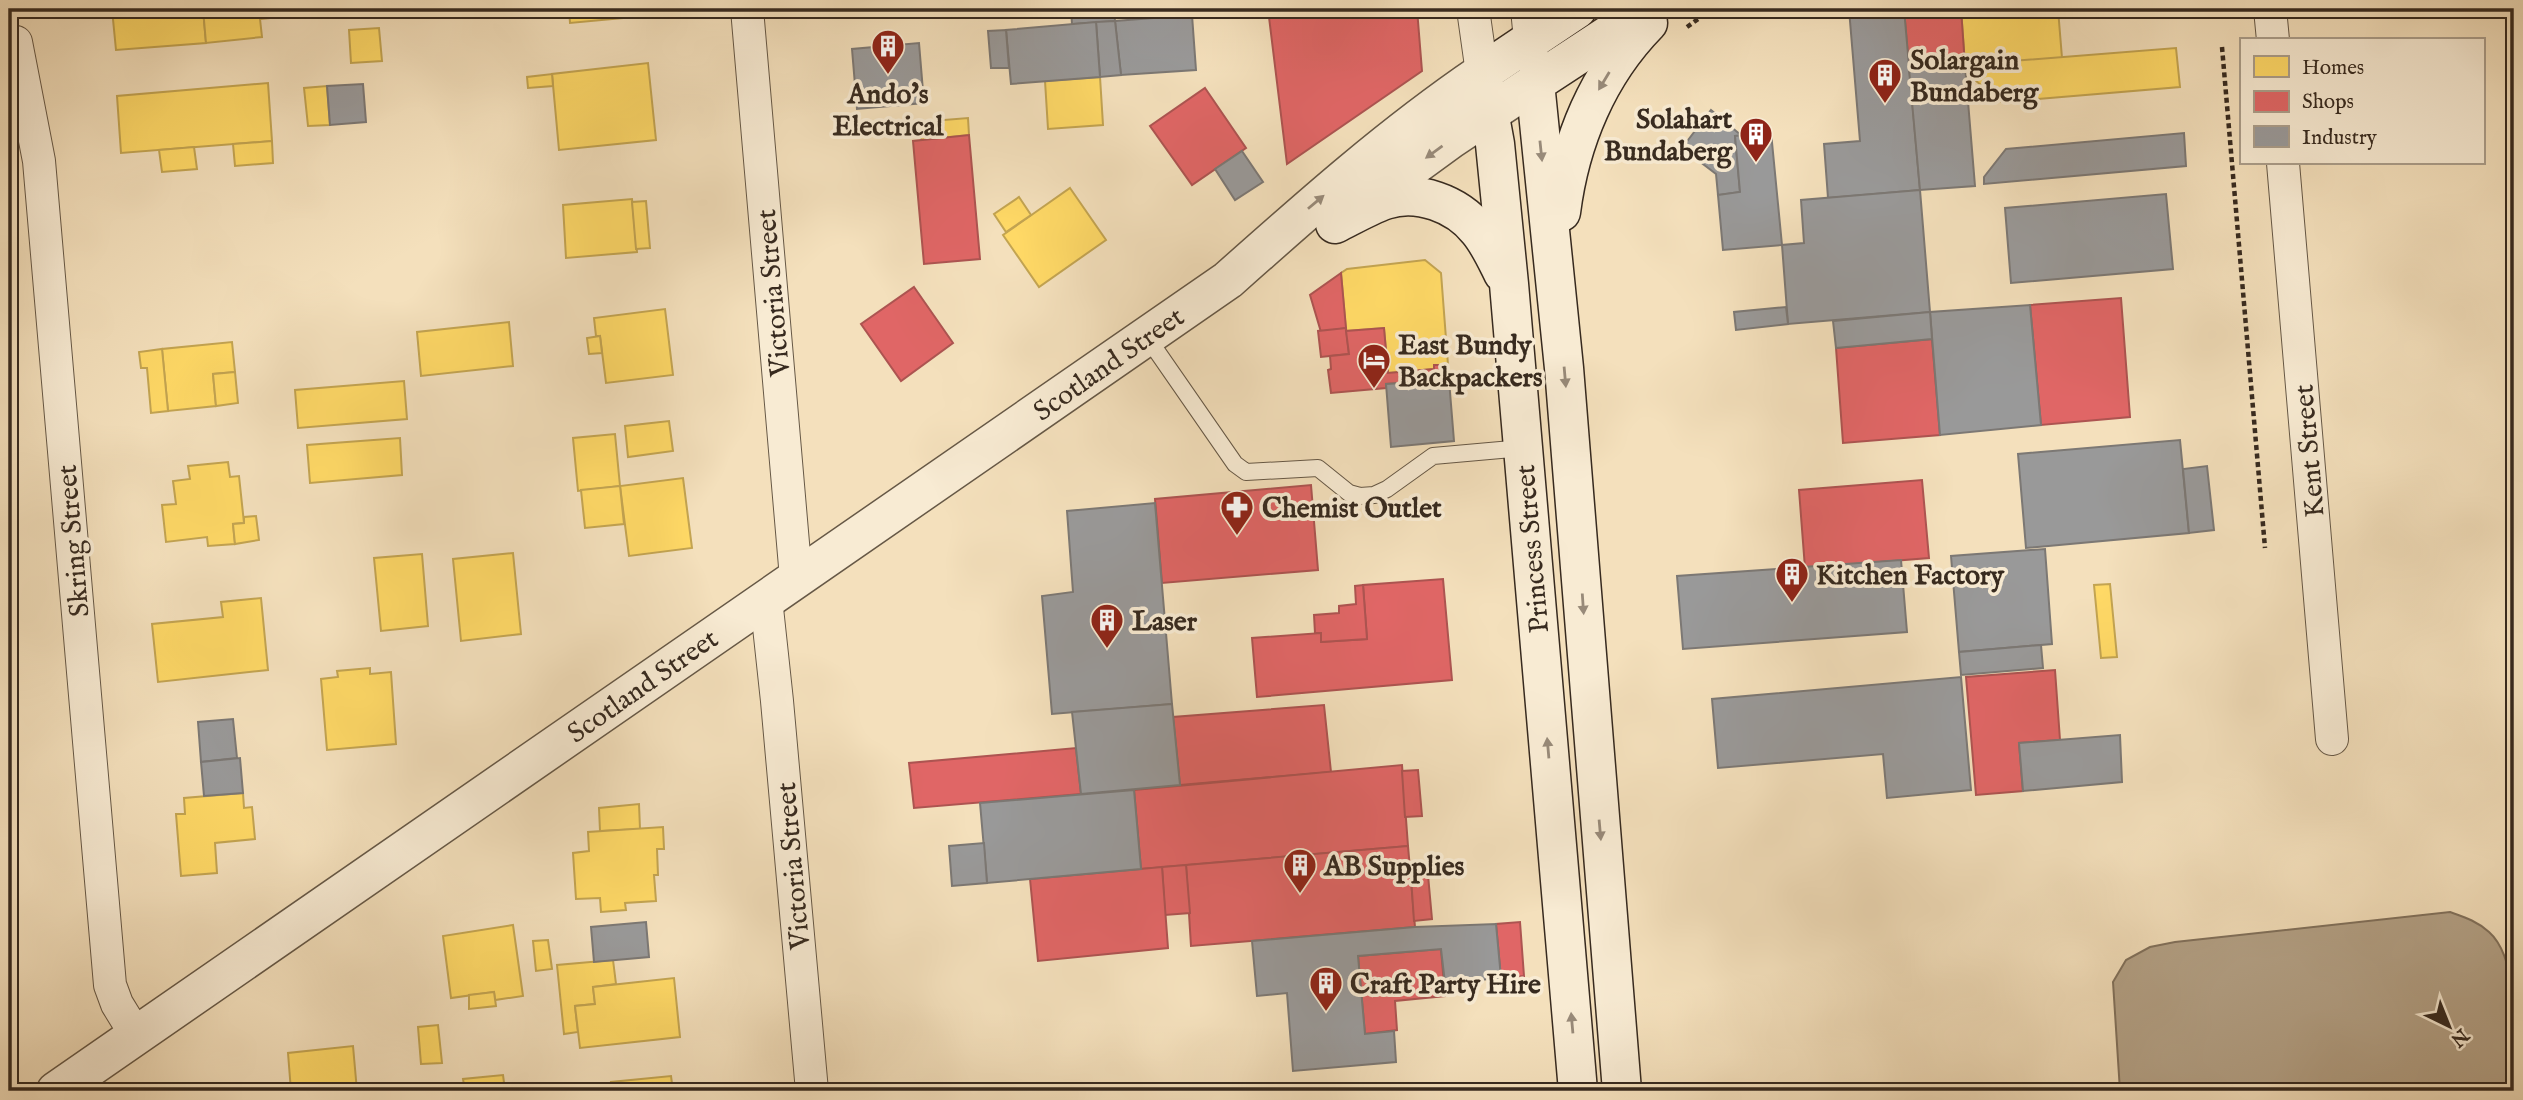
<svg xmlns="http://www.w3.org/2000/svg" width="2523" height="1100" viewBox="0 0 2523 1100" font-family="'IM FELL English',serif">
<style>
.water{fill:#b4a287;stroke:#82725d;stroke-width:2}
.homes{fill:#ffd966;stroke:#c3a451;stroke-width:2}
.shops{fill:#e06666;stroke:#ad5451;stroke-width:2}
.industry{fill:#999;stroke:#7c7874;stroke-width:2}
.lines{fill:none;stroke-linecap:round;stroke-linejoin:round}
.service-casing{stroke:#665846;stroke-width:18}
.minor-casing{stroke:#665846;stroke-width:34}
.tertiary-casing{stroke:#665846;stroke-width:41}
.secondary-casing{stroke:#372a1f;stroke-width:41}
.path{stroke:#372a1f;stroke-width:4.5;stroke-dasharray:5 3.5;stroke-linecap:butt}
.service{stroke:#f8ebd3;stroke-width:16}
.minor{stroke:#f8ebd3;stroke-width:32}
.tertiary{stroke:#f8ebd3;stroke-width:38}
.secondary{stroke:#f8ebd3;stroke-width:38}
.oneway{fill:#988a79}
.labels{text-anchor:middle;stroke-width:7;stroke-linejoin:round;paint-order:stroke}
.poi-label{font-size:28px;font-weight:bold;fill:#372a1f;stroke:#f8ebd3;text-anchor:start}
.street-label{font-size:28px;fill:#372a1f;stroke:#f8ebd3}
</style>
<rect width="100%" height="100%" fill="#f4e0bc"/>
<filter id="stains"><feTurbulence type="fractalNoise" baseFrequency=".00286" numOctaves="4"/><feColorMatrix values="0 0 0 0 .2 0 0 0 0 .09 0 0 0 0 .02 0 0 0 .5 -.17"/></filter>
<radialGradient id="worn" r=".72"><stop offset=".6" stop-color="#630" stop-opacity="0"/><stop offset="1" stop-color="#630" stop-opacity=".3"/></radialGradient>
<path class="water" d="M2450,912C2464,917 2477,921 2489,932C2522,961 2514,1050 2514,1091H2120L2113,982L2126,960L2150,947L2175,942Z"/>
<g class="homes">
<path d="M112,9H203L206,43L116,50Z"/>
<path d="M203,9H280V17L260,19L262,37L206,43Z"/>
<path d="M569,9H643L644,16L570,23Z"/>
<path d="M1961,9H2058L2062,58L1965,65Z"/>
<path d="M379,28L382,61L351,63L349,30Z"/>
<path d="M2176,48L2180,87L2001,102L1975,80L1974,64Z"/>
<path d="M648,63L656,140L559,150L552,74Z"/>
<path d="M552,74L553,86L528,88L527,77Z"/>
<path d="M1100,77L1103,125L1048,129L1045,81Z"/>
<path d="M268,83L272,141L121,153L117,96Z"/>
<path d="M327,86L330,125L308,126L304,88Z"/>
<path d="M968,118L969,135L921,140L920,122Z"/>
<path d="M272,141L273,163L235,166L233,144Z"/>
<path d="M194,147L197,169L162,172L159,150Z"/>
<path d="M1070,188L1106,240L1039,287L1003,235Z"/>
<path d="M1019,197L1031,215L1006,232L994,214Z"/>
<path d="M632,199L637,252L566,258L563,205Z"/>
<path d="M646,201L650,248L636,249L632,202Z"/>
<path d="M1425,260L1441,273L1448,365H1434V369L1388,373L1384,328L1346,331L1341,273L1347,269Z"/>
<path d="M665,309L673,375L606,383L600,336H596L594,318Z"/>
<path d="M509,322L513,366L421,376L417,332Z"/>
<path d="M600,336L602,353L589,354L587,338Z"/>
<path d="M232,342L235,372L213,374L216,406L168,411L162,349Z"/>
<path d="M162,349L168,411L151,413L147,368H141L139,352Z"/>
<path d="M235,372L238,403L216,406L213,374Z"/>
<path d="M404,381L407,419L298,428L295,390Z"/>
<path d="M669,421L673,451L628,457L625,426Z"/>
<path d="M615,434L620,486L578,491L573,438Z"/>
<path d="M400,438L402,475L310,483L307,445Z"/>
<path d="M228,462L230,477L239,476L244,523L233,524L235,544L208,546L207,537L166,542L162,505L176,504L173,481L190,479L188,466Z"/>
<path d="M683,478L692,548L629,556L620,486Z"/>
<path d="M620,486L624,524L585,528L581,490Z"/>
<path d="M256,516L259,540L235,544L233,524L244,523V517Z"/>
<path d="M513,553L521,634L461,641L453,559Z"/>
<path d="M422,554L428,626L381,631L374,558Z"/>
<path d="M2110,584L2117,657L2101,658L2094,585Z"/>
<path d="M261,598L268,670L158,682L152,624L223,617L221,602Z"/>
<path d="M370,668V674L391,672L396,744L327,750L321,679L338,677L337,671Z"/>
<path d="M243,793L244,808L252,807L255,839L215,843L217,873L181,876L176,814H185L184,798Z"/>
<path d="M639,804L640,829L600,831L599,808Z"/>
<path d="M663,827L664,849H657L658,875H654L656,901L625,903L626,910L601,912L600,898L576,899L573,853L589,851L588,832Z"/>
<path d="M513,925L523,996L495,1000L494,992L451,998L443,936Z"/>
<path d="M548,940L552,969L536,971L533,941Z"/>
<path d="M613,960L616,984L593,987L595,1004L575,1006L578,1032L564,1034L557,965Z"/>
<path d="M674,978L680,1037L580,1048L575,1006L595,1004L593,987Z"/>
<path d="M494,992L496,1006L469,1009V995Z"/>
<path d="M438,1025L442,1063L421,1064L418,1027Z"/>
<path d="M353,1046L357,1091H291L288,1053Z"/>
<path d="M503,1075L505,1090L465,1091L463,1079Z"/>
<path d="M671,1076L673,1091H612L611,1082Z"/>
</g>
<g class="shops">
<path d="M1268,9H1417L1422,71L1287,164Z"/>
<path d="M1904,9H1961L1965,65L1909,69Z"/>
<path d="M1205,88L1246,148L1192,185L1150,126Z"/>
<path d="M969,135L980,259L924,264L913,141Z"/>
<path d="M1341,273L1346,328L1321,332L1310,295Z"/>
<path d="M914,287L953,343L901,381L861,324Z"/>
<path d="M2121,298L2130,417L2041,425L2030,305Z"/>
<path d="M1346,328L1349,354L1321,357L1318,331Z"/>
<path d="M1384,328L1388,373L1434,369V365H1448L1449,380L1386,384V388L1331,393L1328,370L1331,369L1330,356L1349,354L1346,331Z"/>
<path d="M1932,339L1940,435L1843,443L1836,348Z"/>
<path d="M1922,480L1929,558L1805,568L1799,490Z"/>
<path d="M1311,485L1318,570L1162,583L1155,499Z"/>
<path d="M1443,579L1452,680L1257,697L1252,638L1321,633V642L1367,639L1363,585Z"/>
<path d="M1363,585L1367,639L1321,642V633H1315L1314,615L1339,613V606L1356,604L1355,586Z"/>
<path d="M2055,670L2060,740L2019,743L2023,791L1976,795L1966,677Z"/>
<path d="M1324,705L1331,772L1180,785L1173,717Z"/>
<path d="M1076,748L1081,794L914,808L909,763Z"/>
<path d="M1402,765L1408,846L1141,869L1134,790Z"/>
<path d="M1418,770L1422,816L1405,817L1402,771Z"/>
<path d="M1408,846L1415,927L1191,946L1186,865Z"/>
<path d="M1186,865L1190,913L1165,915L1162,867Z"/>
<path d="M1162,867L1168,948L1038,961L1030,879Z"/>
<path d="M1428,875L1432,919L1414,921L1411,877Z"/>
<path d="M1520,922L1524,976L1501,978L1496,924Z"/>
<path d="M1441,949L1445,996L1395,1001L1397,1030L1365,1034L1358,956Z"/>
</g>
<g class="industry">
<path d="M1071,9H1114L1115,21L1072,24Z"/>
<path d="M1849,9H1904L1920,190L1828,198L1824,144L1860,141Z"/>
<path d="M1192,15L1196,70L1121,75L1115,21Z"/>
<path d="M1115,21L1121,75L1100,77L1096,22Z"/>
<path d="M1096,22L1100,77L1011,84L1006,30Z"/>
<path d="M1006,30L1009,68H991L988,31Z"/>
<path d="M919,43L924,103L857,109L852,49Z"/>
<path d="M1965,65L1975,186L1920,190L1909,69Z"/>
<path d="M363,84L366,122L330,125L327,86Z"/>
<path d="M1711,110L1742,136H1735L1740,192L1718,195L1716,174L1682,148Z"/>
<path d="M1771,132L1782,245L1723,250L1718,195L1740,192L1735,136Z"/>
<path d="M2184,133L2186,166L1984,184V177L2006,149Z"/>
<path d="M1242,151L1263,182L1235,200L1215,169Z"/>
<path d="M1920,190L1930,312L1788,324L1782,245L1804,243L1801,200Z"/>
<path d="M2166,194L2173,269L2011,283L2005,208Z"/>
<path d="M2030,305L2041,425L1940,435L1930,312Z"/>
<path d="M1786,307L1788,324L1736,330L1734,312Z"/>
<path d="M1930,312L1932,339L1836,348L1833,321Z"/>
<path d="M1449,380L1454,441L1391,447L1386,384Z"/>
<path d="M2180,440L2189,533L2026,548L2018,454Z"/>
<path d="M2207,466L2214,530L2189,533L2183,469Z"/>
<path d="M1155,503L1172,704L1052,714L1042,596L1073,592L1067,511Z"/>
<path d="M2045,549L2052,644L1959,652L1951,556Z"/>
<path d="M1901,560L1907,632L1683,649L1677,576Z"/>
<path d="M2041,645L2043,668L1961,675L1959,652Z"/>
<path d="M1961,677L1971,790L1887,798L1883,754L1718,768L1712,699Z"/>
<path d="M1172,704L1180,785L1081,794L1072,712Z"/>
<path d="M233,719L237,758L201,762L198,722Z"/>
<path d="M2120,735L2122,782L2023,791L2019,743Z"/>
<path d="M240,758L243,793L204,796L201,762Z"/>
<path d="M1134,790L1141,869L987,883L980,803Z"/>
<path d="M984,843L987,883L952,886L949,846Z"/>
<path d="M646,922L649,957L594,962L591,927Z"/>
<path d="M1496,924L1501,978L1445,983L1441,949L1358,956L1365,1034L1394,1031L1396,1062L1293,1071L1287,993L1257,996L1252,941L1415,927Z"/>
</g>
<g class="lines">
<defs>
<path id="service" d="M1147,337L1235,464L1246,472L1318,468L1349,493L1360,496L1374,495L1387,489L1433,456L1523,448"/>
<g id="minor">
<path d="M747,9L796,578"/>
<path d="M1473,9L1482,73"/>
<path d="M1527,9L1532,60"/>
<path d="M2270,9L2273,40"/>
<path d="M16,42L39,161L110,985L117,1004L136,1035"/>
<path d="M2283,163L2332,739"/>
<path d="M766,599L777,701L812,1091"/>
</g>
<g id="tertiary">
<path d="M1355,209L1451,139L1535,83"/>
<path d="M56,1091L1228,280C1310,207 1392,134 1482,73"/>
</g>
<g id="secondary">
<path d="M1577,9L1482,73L1495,144L1509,284L1578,1091"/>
<path d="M1561,212C1570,141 1598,74 1648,23"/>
<path d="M1335,224C1351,216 1368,206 1385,200C1418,189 1457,204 1478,230C1489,243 1496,259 1503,273"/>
<path d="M1622,1091L1564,368L1535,83L1648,9"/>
</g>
</defs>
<use href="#service" class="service-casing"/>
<use href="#minor" class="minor-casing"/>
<use href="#tertiary" class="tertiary-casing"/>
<use href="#secondary" class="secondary-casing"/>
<g class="path">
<path d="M1687,27L1712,9"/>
<path d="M2222,47L2265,548"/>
</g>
<use href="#service" class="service"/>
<use href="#minor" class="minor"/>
<use href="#tertiary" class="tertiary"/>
<use href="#secondary" class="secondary"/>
</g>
<defs><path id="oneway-solid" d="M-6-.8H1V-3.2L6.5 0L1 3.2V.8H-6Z" transform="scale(1.75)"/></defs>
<g class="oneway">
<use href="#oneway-solid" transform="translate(1604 81) rotate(121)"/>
<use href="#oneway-solid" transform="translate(1541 151) rotate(84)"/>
<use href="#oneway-solid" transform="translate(1434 152) rotate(144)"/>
<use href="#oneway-solid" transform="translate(1316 202) rotate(-40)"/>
<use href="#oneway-solid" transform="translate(1565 377) rotate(85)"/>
<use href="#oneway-solid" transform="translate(1583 604) rotate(86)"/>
<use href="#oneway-solid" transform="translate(1548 748) rotate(-95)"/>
<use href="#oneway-solid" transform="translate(1600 830) rotate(85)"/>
<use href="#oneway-solid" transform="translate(1572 1023) rotate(-95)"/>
</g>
<defs>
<symbol id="building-pin" viewBox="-11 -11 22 30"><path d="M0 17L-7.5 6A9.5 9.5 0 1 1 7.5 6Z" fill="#8f2418" stroke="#f8ebd3"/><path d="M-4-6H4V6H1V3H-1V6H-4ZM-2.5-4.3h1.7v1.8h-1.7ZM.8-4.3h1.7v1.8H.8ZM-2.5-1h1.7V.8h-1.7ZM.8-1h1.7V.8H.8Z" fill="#fff"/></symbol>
<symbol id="hotel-pin" viewBox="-11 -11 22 30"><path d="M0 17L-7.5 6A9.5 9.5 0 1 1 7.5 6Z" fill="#8f2418" stroke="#f8ebd3"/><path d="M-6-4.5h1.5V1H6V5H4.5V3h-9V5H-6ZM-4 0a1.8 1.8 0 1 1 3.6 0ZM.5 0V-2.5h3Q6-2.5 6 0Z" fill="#fff"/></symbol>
<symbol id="pharmacy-pin" viewBox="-11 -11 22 30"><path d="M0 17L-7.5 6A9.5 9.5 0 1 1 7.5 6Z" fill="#8f2418" stroke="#f8ebd3"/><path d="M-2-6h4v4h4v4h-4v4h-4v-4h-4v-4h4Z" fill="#fff"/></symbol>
</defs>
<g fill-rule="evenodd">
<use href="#building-pin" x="869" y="27" width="38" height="52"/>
<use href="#building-pin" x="1866" y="56" width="38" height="52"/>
<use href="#building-pin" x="1737" y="115" width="38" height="52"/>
<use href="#hotel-pin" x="1355" y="341" width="38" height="52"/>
<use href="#pharmacy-pin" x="1218" y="488" width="38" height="52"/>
<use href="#building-pin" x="1773" y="555" width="38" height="52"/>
<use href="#building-pin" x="1088" y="601" width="38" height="52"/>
<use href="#building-pin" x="1281" y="846" width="38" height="52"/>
<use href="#building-pin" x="1307" y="964" width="38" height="52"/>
</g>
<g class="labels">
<g class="poi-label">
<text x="1910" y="69">Solargain<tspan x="1910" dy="32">Bundaberg</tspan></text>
<text x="888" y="103" text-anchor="middle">Ando's<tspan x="888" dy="32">Electrical</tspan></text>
<text x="1732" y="128" text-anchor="end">Solahart<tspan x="1732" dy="32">Bundaberg</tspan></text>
<text x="1398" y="354">East Bundy<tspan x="1398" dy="32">Backpackers</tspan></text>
<text x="1262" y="517">Chemist Outlet</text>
<text x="1816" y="584">Kitchen Factory</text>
<text x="1132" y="630">Laser</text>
<text x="1324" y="875">AB Supplies</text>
<text x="1350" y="993">Craft Party Hire</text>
</g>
<g class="street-label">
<text transform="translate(772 293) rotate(-95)" y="10">Victoria Street</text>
<text transform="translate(1108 363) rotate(-35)" y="10">Scotland Street</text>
<text transform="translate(2308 451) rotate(-95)" y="10">Kent Street</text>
<text transform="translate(72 541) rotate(-95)" y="10">Skring Street</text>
<text transform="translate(1531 549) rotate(-95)" y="10">Princess Street</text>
<text transform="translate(642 685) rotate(-35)" y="10">Scotland Street</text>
<text transform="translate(792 866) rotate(-95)" y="10">Victoria Street</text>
</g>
</g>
<rect width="2523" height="1100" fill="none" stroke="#f4e0bc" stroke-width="35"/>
<rect x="10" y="10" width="2502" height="1079" fill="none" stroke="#372a1f" stroke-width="3.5"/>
<rect x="18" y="18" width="2488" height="1065" fill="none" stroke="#372a1f" stroke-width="2"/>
<rect x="2240" y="38" width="245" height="126" fill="#f8ebd3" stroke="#ab9e8b" stroke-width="2"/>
<rect x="2254" y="56" width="35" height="21" fill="#ffd966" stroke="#ab9e8b" stroke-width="2"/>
<text x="2302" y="74" font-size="21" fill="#372a1f">Homes</text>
<rect x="2254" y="91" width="35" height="21" fill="#e06666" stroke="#ab9e8b" stroke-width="2"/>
<text x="2302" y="108" font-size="21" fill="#372a1f">Shops</text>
<rect x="2254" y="126" width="35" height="21" fill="#999999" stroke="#ab9e8b" stroke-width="2"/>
<text x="2302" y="144" font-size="21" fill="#372a1f">Industry</text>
<g transform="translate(2449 1026) rotate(137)" stroke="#f8ebd3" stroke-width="5" paint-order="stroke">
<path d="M0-5L12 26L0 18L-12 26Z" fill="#372a1f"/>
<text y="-10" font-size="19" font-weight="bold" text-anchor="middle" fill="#372a1f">N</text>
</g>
<rect width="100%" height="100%" filter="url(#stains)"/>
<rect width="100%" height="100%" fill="url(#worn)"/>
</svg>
